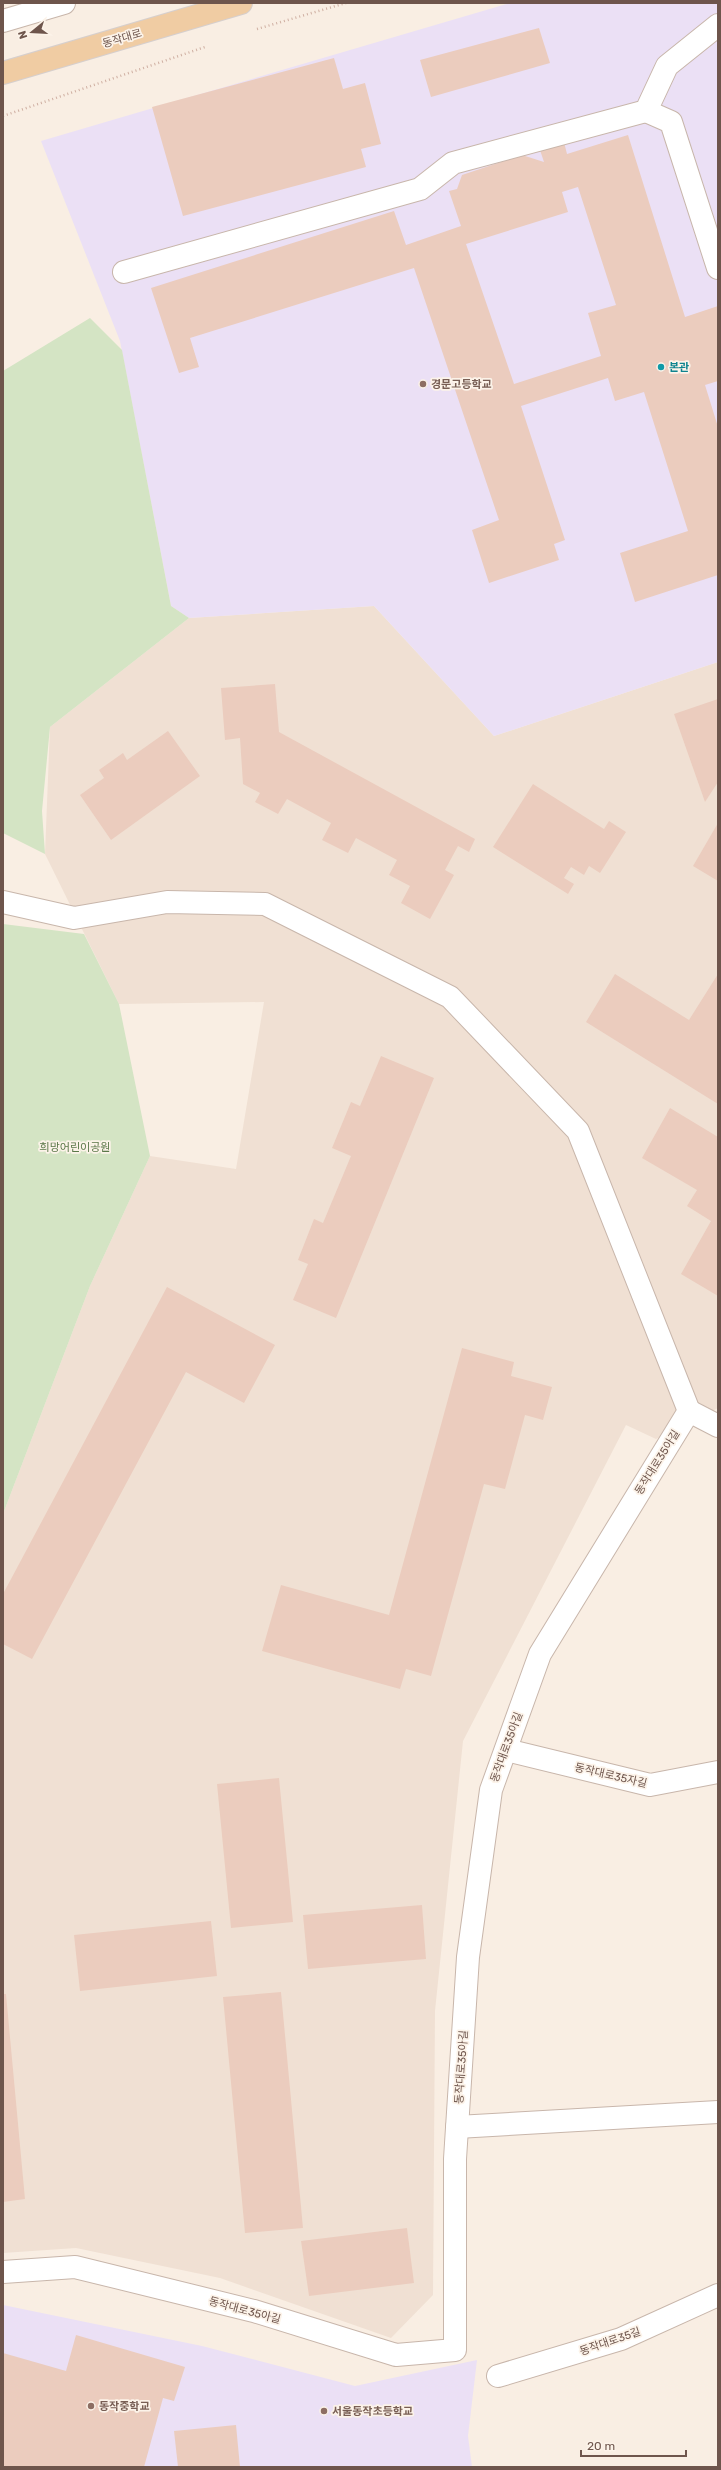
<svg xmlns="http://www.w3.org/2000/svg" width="721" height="2470" viewBox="0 0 721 2470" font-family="Rubik,'Noto Sans KR',sans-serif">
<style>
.residential{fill:#f0e0d3}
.education{fill:#ebe0f5}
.green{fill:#d4e4c4}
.building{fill:#ebccbe;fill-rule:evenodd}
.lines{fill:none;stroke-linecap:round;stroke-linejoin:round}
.minor-casing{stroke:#c8b6ab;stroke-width:24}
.major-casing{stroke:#d6cfcd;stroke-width:24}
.path{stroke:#cfafa2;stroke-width:2.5;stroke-dasharray:1 3;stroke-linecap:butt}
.minor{stroke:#fff;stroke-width:22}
.major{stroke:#f0cca3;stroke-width:22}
.culture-dot{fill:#0f9aa8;stroke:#fcf3e9;stroke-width:1.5}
.education-dot{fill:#8d6e63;stroke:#fcf3e9;stroke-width:1.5}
.labels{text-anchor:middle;stroke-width:3.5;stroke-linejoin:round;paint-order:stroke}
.street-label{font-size:11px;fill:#6e554c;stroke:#fcf3e9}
.culture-label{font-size:11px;font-weight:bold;fill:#0d838f;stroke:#fcf3e9;text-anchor:start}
.education-label{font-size:11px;font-weight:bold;fill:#785e54;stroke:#fcf3e9;text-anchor:start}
.park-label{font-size:11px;fill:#5b7849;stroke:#fcf3e9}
</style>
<rect width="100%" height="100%" fill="#f9eee3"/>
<path class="residential" d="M374,606L494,736L718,662V1408L656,1439L626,1425L463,1741L435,2011L433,2295L391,2338L220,2278L76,2248L3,2253V1514L90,1286L150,1156L236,1169L264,1002L119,1004L45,854L50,727L189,618Z"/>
<g class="education">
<path d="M510,3H718V662L494,736L374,606L189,618L171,606L120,341L41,141Z"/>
<path d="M3,2305L202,2346L355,2386L477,2360L468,2436L472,2467H3Z"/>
</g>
<g class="green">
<path d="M90,318L122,350L171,606L189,618L50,727L42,811L45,854L3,833V371Z"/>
<path d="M3,924L84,934L119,1004L150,1156L90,1286L3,1514Z"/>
</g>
<g class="building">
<path d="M539,28L550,63L431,97L420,60Z"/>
<path d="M334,58L343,89L365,83L381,144L361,149L366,167L183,216L152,107Z"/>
<path d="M628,135L685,317L718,306V381L705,385L718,427V575L635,602L620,553L688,531L644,392L615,401L608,378L521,406L565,540L554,544L559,560L489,583L472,530L499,520L414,268L190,338L199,367L179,373L151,288L394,211L406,245L461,226L449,191L457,189L462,175L522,155L544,162L540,150L564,142L567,154ZM578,187L616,305L588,313L601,356L514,384L466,244L568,212L562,192Z"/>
<path d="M275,684L279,732L475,839L469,852L458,846L445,870L454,875L430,919L401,903L410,886L389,875L397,860L356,838L348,853L322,840L331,823L287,799L278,814L255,802L260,793L243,784L240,738L225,740L221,688Z"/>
<path d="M718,699V782L705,802L674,714Z"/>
<path d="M168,731L200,776L111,840L80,795L104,778L99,770L123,753L127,760Z"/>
<path d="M533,784L604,829L609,821L626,832L600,873L589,866L584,875L571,867L564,878L574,884L568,894L493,847Z"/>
<path d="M718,823V881L693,866Z"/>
<path d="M615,974L689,1020L718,974V1104L586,1022Z"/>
<path d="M381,1056L434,1078L336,1318L293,1300L308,1264L298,1260L314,1219L323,1223L351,1156L332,1148L351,1102L360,1106Z"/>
<path d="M670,1108L718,1137V1296L681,1274L711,1221L687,1206L697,1190L642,1158Z"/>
<path d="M167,1287L275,1345L244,1403L186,1372L32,1659L3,1644V1594Z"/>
<path d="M462,1348L514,1362L511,1376L552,1387L543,1420L525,1415L505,1489L484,1484L431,1676L406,1669L400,1689L262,1651L281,1585L389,1615Z"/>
<path d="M279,1778L293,1922L231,1928L217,1784Z"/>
<path d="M422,1905L426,1959L308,1969L303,1915Z"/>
<path d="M211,1921L217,1976L80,1991L74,1935Z"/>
<path d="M281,1992L303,2228L245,2233L223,1997Z"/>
<path d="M3,1994H6L25,2199L3,2202Z"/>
<path d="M407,2228L414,2283L309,2296L301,2241Z"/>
<path d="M76,2335L185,2367L174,2401L163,2398L144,2467H3V2353L66,2371Z"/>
<path d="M236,2425L240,2467H178L174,2431Z"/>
</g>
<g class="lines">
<defs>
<g id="minor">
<path d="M3,21L64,3"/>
<path d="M646,111L671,122L718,268"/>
<path d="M124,272L420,189L453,163L646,111L667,66L718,25"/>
<path d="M3,902L74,918L167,902L265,904L450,997L578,1131L689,1411"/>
<path d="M689,1411L718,1426"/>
<path d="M506,1750L650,1785L718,1772"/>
<path d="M457,2127L718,2112"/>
<path d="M3,2272L75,2267L254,2311L396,2355L455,2350V2159L468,1957L491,1790L540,1654L689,1411"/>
<path d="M498,2376L621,2339L718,2295"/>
</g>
<path id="major" d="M3,73L241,3"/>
</defs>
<use href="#minor" class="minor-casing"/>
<use href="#major" class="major-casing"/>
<g class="path">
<path d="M257,29L346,3"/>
<path d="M3,116L205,47"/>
</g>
<use href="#minor" class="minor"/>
<use href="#major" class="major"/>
</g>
<circle class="culture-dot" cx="661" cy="367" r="4"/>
<g class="education-dot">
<circle cx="423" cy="384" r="4"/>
<circle cx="91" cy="2406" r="4"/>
<circle cx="324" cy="2411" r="4"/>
</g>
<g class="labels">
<g class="street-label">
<text transform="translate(122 38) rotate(-16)" y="4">동작대로</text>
<text transform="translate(657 1462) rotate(-58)" y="4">동작대로35아길</text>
<text transform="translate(506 1747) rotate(-70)" y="4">동작대로35아길</text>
<text transform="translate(611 1775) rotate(13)" y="4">동작대로35자길</text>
<text transform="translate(461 2067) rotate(-86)" y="4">동작대로35아길</text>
<text transform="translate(245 2310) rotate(15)" y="4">동작대로35아길</text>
<text transform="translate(610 2341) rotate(-19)" y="4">동작대로35길</text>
</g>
<g class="culture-label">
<text x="669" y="371">본관</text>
</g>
<g class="education-label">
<text x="431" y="388">경문고등학교</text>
<text x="99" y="2410">동작중학교</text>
<text x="332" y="2415">서울동작초등학교</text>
</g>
<g class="park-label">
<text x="75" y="1151">희망어린이공원</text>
</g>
</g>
<rect width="721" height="2470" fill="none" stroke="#6e554c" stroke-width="8"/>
<g transform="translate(32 32) rotate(252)" stroke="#fcf3e9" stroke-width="3" paint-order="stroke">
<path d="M0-3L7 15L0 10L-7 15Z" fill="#6e554c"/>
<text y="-6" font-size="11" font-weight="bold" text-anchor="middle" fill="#6e554c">N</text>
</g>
<path d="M581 2450v6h105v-6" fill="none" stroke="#6e554c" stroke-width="2"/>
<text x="587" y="2450" font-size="12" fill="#6e554c" stroke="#fcf3e9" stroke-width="3" paint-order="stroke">20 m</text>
</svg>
